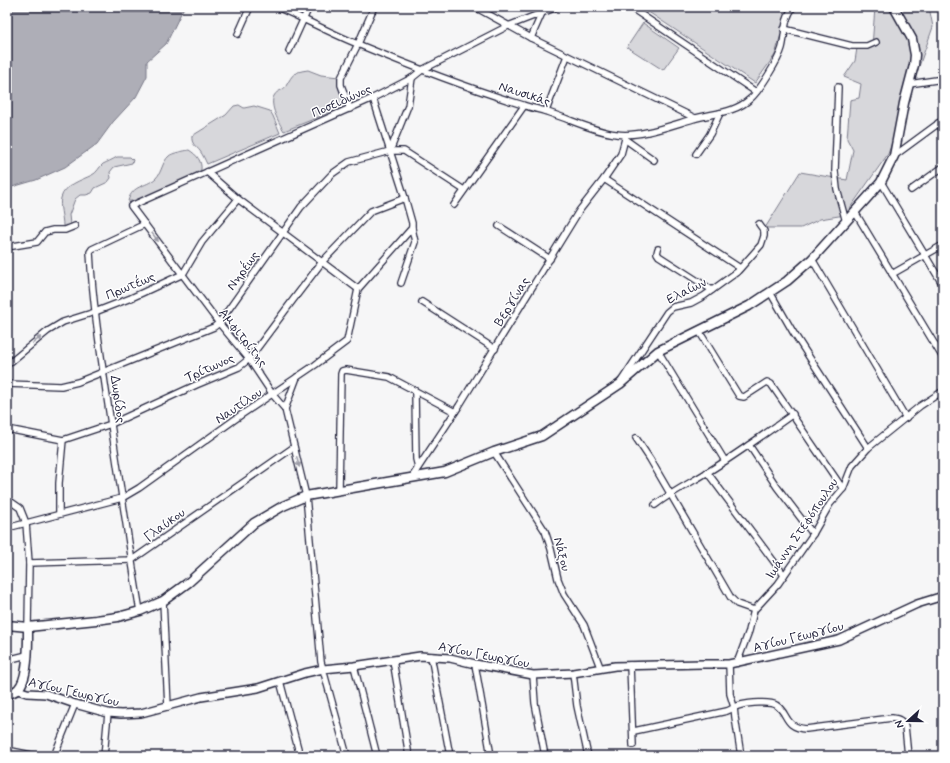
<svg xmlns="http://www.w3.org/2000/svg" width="950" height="763" viewBox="0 0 950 763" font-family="Mynerve,sans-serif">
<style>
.green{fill:#d7d7db;stroke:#7c7c8b}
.water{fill:#aeaeb7;stroke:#767685}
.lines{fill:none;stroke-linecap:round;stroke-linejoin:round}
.minor-casing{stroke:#22223b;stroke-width:8}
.tertiary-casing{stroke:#22223b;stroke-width:10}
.secondary-casing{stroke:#22223b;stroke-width:11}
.minor{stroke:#fff;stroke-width:5.5}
.tertiary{stroke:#fff;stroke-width:7}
.secondary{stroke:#fff;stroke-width:8}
.oneway{fill:#9c9ca7}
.labels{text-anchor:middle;stroke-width:3;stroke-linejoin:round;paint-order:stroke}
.street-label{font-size:13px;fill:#22223b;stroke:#fff}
</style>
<rect width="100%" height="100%" fill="#f6f6f7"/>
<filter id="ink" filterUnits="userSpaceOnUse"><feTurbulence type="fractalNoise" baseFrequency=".025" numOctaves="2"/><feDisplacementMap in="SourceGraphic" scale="8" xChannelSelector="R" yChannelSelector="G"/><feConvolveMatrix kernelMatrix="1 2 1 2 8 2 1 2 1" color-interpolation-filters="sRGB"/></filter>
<g filter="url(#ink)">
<g class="green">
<path d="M641,7H790L785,20L775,55L755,83Z"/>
<path d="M875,7H929L933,27L888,154L845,215L820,219L801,228H765L800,172L847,180L853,150L847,139L850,100L859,98L861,84L844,77L855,61L857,48L872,47Z"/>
<path d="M643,23L679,48L663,70L627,47Z"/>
<path d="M308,70L321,75L339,77V89L346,106L284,131C279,123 269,105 274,96C277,90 283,91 286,86C293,74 293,72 308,70Z"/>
<path d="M239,105L244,108L254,106L270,111L273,116L280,133L207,164C205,160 203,155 200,151C196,146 191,144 192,136L226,115L234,106Z"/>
<path d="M189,150C197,155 202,161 201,170L193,176L137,201H128C133,184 145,188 156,178C162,172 162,162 169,156C172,153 184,151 189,150Z"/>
<path d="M117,157H130L133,160L132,163L114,167L110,172L111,178L108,182L95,188L92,193L86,195H80L75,199L69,215L70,224L63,226C63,217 59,206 61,198C64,185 82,180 92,175C97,173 99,167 103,164C107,162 112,160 117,157Z"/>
</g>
<path class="water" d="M7,7H184L166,44L147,61V76L136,97L113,122L97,144L65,167L36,180L12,187L7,183Z"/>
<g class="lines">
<defs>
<g id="minor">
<path d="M277,7C305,19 332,34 360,45C413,67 468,88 523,105C531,108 539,109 547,112C570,119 592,131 616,134C638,138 672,125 693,119C713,113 735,113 750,99C759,92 779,59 782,48C786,32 783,22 793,7"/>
<path d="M475,7L531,38L695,118"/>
<path d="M630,7L753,90"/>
<path d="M784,29L852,46H867L876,42"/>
<path d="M238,34L250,7"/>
<path d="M531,38L542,13"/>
<path d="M289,51L309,7"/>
<path d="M909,84L943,79"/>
<path d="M838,87L835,171L837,189L846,222"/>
<path d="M350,109L341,85V78L358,44L374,7"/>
<path d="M546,111L567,56"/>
<path d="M938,123L943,131"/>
<path d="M626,140L654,160"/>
<path d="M390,151L408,106L412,78"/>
<path d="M696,154L710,134L720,113"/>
<path d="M894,156L943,120"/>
<path d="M207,172L238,199L358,289"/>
<path d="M604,179L740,268"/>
<path d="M881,182L943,285"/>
<path d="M911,190L943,167"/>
<path d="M454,205L524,106"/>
<path d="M855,212L943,358"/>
<path d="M499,226L550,259"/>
<path d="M7,247L37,242L45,232L53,230H65L75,226"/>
<path d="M658,249L657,253L659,256L712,290"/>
<path d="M812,259L906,418"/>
<path d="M892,274L943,245"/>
<path d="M401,283L415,242L412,228"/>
<path d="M770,292L793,332L868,448"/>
<path d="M422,302L495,349"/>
<path d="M699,331L739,396L744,397L767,382L771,384L843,489"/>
<path d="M658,351L725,461"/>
<path d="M7,365L48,331L63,322L95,312L131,298L183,274L202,242L238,199"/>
<path d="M622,380L667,312L673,307L691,303L704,296L737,272L761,245L764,236V231L759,224"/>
<path d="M7,384L61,386L78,382L214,327L219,323L301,207L332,174L349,162L390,151H404L464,190"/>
<path d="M415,391L416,459L418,467"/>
<path d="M285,409L297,377"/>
<path d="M7,429L63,440L111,424L196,385L239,367L249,359L293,300L322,262L371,211L405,198"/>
<path d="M636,438L650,459L731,598L737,604L754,610"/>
<path d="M749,445L777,487L813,534"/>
<path d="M494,452L545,531L551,549L558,579L564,594L584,625L600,667"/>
<path d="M707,472L784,575"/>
<path d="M412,477L459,406L579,211L604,179L621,154L626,135"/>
<path d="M339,490L341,374L342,371L346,370L389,377L455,412"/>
<path d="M7,499L20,508L26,523L29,563L28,627"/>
<path d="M655,505C672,492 690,483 708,472C737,454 765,434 793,414"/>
<path d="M59,514V483L63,440"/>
<path d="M7,528L122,498L139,488L241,415L315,365L347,341L358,289L412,228V223L405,198L373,98"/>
<path d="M29,563L132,560L294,447"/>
<path d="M163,601L168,707"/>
<path d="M140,611C129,547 120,482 110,418C102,363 93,308 90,252L92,249L145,224"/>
<path d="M431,656L450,756"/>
<path d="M7,660L27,655"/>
<path d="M393,660L409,756"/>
<path d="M737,663L749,631L754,610L778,584L813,534L830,504L843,489L852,466L868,448L920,406L943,391"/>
<path d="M475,664L491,756"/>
<path d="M729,664L730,694L734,707L735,717L741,756"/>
<path d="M630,665L633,745"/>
<path d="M354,666L377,756"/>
<path d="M573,673L577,706L588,756"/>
<path d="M533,675L535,703L545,756"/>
<path d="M280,681L300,756"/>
<path d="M634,731L727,711C732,709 736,706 741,705C749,703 770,701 776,705C789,713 783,727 806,729L892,718C899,719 902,720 905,726L908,756"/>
<path d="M7,750L36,756"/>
<path d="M54,756L75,704"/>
<path d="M104,756L108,713"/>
<path d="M347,756L321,662L306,496L285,409L273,395L249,359L219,323L131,206L373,98L412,78L422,70L508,26L557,7"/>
</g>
<path id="tertiary" d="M18,690L27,693L46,694L75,704L108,713L121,714L141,713L201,697L258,688L305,673L323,669L354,666L420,656L450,658L475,664L533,675L573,673L615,666L703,664H729L839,640L917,604L943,596"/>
<g id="secondary">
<path d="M7,625L28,627L96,620L118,617L140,611L163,601L189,582L254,523L283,506L306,496L445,472L494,452L542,436L620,384L658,351L749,306L787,281L812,259L868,197L881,182L894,156L904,103L914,65L915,55L912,39L894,7"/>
<path d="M7,695C11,693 15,692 18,689C29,679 28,641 28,627"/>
</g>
</defs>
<use href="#minor" class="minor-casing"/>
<use href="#tertiary" class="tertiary-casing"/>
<use href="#secondary" class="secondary-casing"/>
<use href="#minor" class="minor"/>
<use href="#tertiary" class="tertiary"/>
<use href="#secondary" class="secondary"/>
</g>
<defs><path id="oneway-solid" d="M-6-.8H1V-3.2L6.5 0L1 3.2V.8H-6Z"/></defs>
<g class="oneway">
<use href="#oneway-solid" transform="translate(155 237) rotate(53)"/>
<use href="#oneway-solid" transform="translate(37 340) rotate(-38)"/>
<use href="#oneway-solid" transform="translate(298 462) rotate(76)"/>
</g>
</g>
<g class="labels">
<g class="street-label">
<text transform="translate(525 93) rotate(18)" y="5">Ναυσικάς</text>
<text transform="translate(341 100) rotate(-24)" y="5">Ποσειδώνος</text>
<text transform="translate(242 270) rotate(-54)" y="5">Νηρέως</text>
<text transform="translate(130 285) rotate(-23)" y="5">Πρωτέως</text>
<text transform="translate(686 290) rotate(-27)" y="5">Ελαίων</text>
<text transform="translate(511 301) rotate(-58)" y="5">Βεργίνας</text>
<text transform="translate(244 337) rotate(52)" y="5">Αμφιτρίτης</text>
<text transform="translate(209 367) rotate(-24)" y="5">Τρίτωνος</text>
<text transform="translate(119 399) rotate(82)" y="5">Δωρίδος</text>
<text transform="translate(238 405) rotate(-34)" y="5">Ναυτίλου</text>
<text transform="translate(164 524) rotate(-36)" y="5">Γλαύκου</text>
<text transform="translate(801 528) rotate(-56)" y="5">Ιωάννη Στεφόπουλου</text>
<text transform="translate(563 554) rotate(75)" y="5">Νάξου</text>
<text transform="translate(798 636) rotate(-14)" y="5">Αγίου Γεωργίου</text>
<text transform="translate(484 654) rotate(11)" y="5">Αγίου Γεωργίου</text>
<text transform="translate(74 691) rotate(13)" y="5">Αγίου Γεωργίου</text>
</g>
</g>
<rect width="950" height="763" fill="none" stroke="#fff" stroke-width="24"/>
<rect x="12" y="12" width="926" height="739" fill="none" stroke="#22223b" stroke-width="1.5" filter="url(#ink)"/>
<g transform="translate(908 721) rotate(249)" stroke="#ffffff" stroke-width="3" paint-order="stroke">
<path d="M0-3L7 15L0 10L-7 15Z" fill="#22223b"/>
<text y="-6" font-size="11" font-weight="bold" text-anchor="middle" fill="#22223b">N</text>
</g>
</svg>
